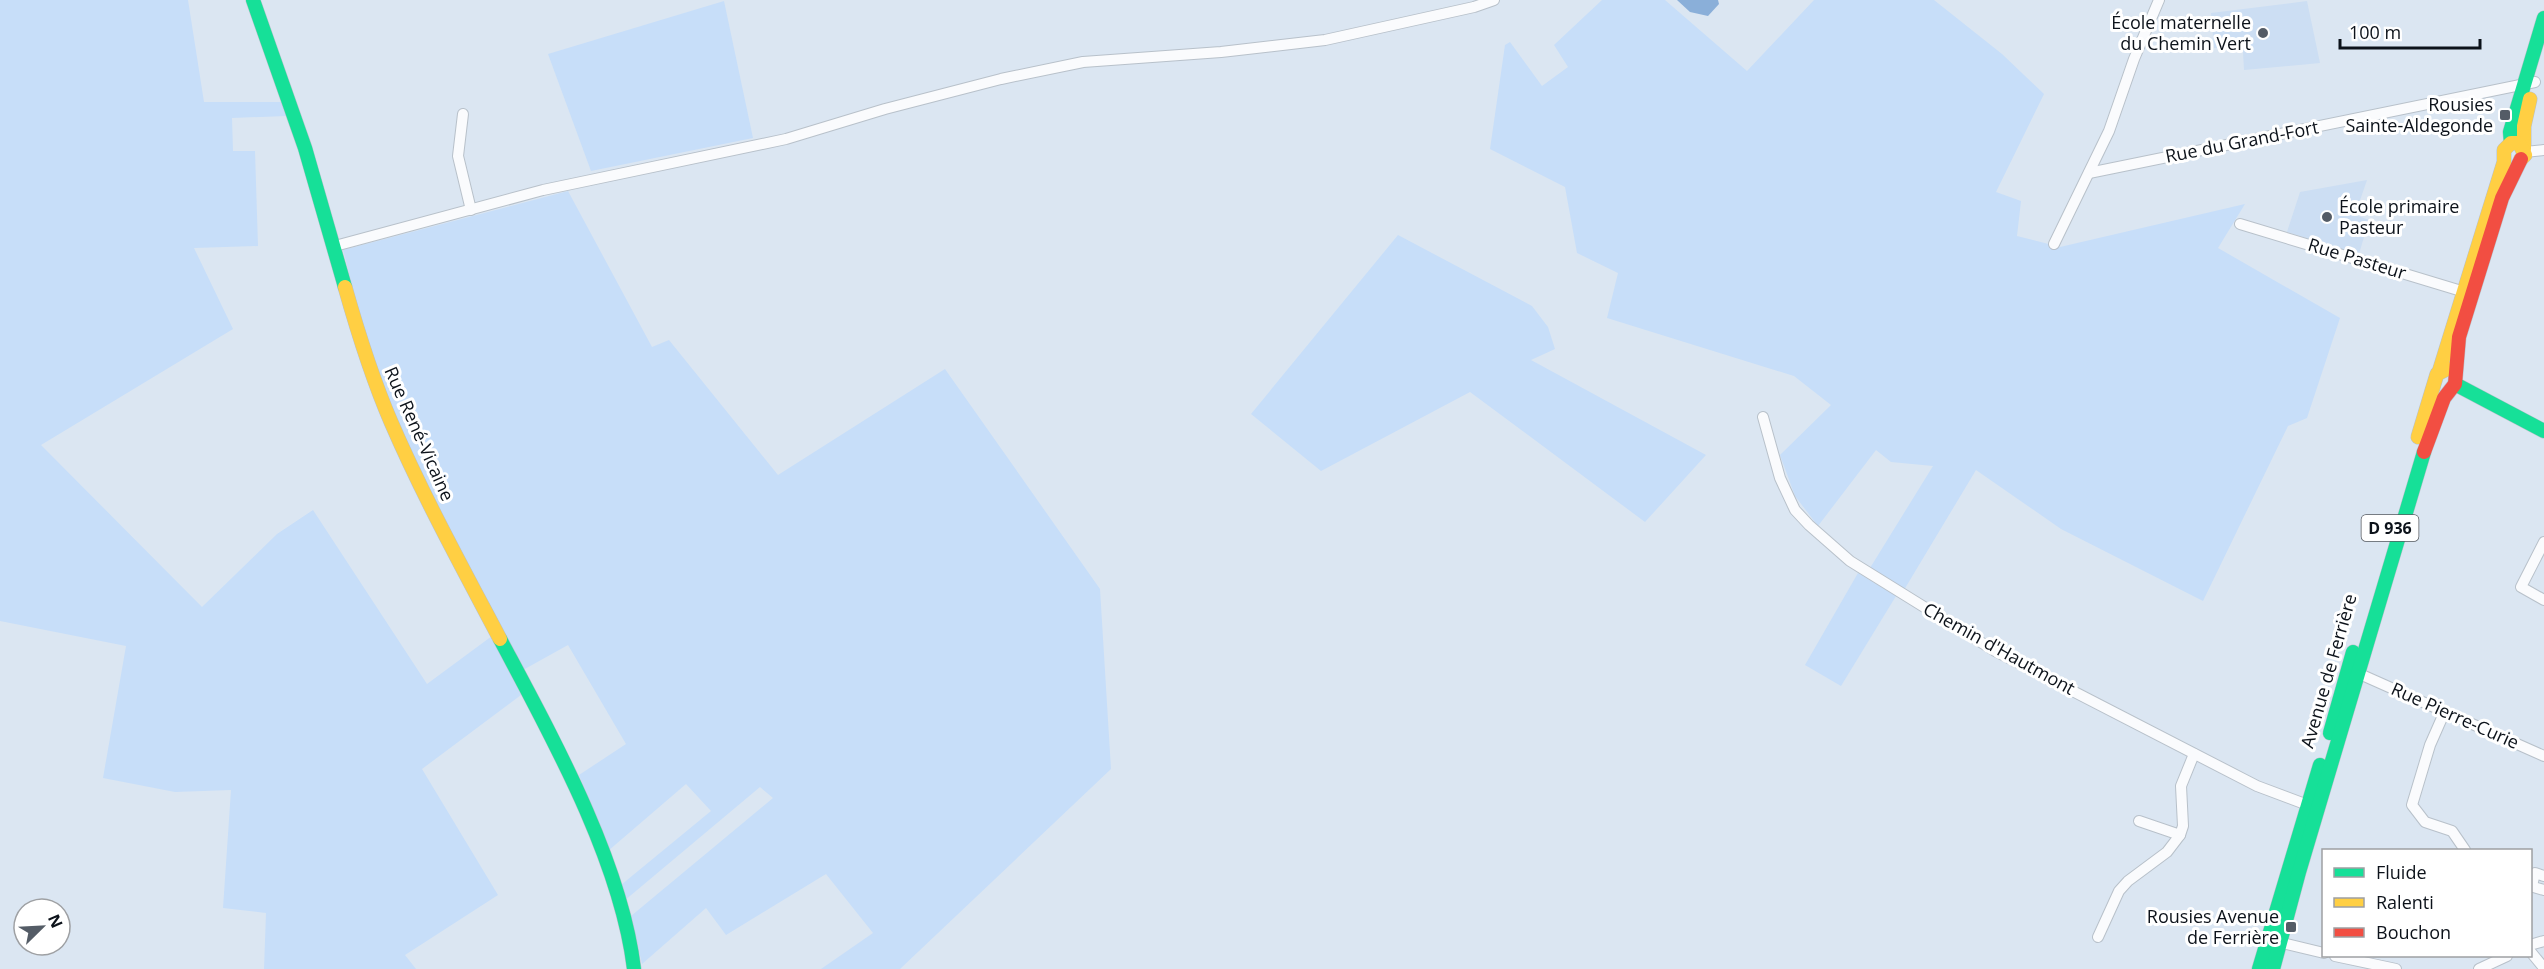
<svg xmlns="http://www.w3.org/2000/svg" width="2544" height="969" viewBox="0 0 2544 969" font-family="'Open Sans',sans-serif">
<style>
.built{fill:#ccdef3}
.green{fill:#c7def9}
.water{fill:#8aafd9}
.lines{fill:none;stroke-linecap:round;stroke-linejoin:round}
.street-casing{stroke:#b8c1ca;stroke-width:12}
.fast-casing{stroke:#b8c1ca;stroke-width:15}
.slow-casing{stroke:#b8c1ca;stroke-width:15}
.jam-casing{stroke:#b8c1ca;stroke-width:15}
.street{stroke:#fafbfd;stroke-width:10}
.fast{stroke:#16e098;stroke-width:14}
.slow{stroke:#ffcf43;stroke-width:14}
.jam{stroke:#f24e42;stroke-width:14}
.poi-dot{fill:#545c66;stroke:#fff;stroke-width:2}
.labels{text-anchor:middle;stroke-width:6;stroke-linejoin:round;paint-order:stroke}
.shield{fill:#fff;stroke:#55595f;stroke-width:1.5}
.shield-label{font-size:16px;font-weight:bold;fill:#0c121a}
.poi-label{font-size:18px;fill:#0c121a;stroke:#fff;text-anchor:end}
.street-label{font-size:18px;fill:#0c121a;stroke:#fff}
</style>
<rect width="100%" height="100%" fill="#dbe6f2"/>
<g class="built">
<path d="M2307,1L2320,63L2244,70L2243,52L2240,50L2232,47L2214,48L2211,13Z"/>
<path d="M2367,180L2355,215L2369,220L2359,254L2287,232L2300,192Z"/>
</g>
<g class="green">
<path d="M0,0H188L204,102H281L286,116L232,118L233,151H255L258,246L194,248L233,329L41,445L202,607L277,534L313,510L427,684L492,636L521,695L422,769L498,895L405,955L416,969H264L266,913L223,908L231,790L175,792L103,778L126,646L0,621Z"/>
<path d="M1602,0H1665L1747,71L1814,0H1934L2002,54L2044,94L1996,192L2021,201L2017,236L2060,247L2245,204L2218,248L2340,318L2307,418L2288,426L2203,601L2061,529L1976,470L1904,590L1870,568L1933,466L1891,462L1876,450L1818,526L1795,496L1780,455L1831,405L1794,376L1607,318L1618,273L1577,253L1565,187L1490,149L1505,45L1510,42L1542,86L1568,67L1554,45Z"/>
<path d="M724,1L753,138L591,171L548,54Z"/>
<path d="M568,191L652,347L669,340L778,475L945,369L1100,589L1111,769L900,969H821L873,933L826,874L726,935L706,908L642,964L631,916L773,798L760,787L624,901L621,885L711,811L686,784L608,851L579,775L626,744L568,645L523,670C474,577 423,484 383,386C365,342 355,296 343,250Z"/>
<path d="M1398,235L1532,306L1548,327L1555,349L1531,360L1706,455L1645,522L1470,392L1321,471L1251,414Z"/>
<path d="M1858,573L1896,596L1841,686L1805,665Z"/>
</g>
<path class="water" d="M1677,0H1718L1719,4L1708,16L1690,12Z"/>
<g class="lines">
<defs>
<g id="street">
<path d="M463,114L458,156L471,210"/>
<path d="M2525,152L2544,150"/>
<path d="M2089,173L2535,82"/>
<path d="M2240,224L2468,293"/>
<path d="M2054,244L2109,131L2134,59L2159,0"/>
<path d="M335,246L543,190L786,139L885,109L1001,79L1083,62L1221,52L1325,40L1474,7L1494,0"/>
<path d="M1763,417L1780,478L1795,510L1809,525L1850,561L1995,651L2257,786L2313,807"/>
<path d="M2544,542L2521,587L2544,600"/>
<path d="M2353,671L2544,756"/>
<path d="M2445,711L2430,745L2412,805L2425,822L2452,831L2465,850"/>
<path d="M2139,821L2180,835"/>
<path d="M2530,886L2544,890"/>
<path d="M2532,886L2535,873L2544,876"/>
<path d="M2098,937L2119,891L2128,881L2167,852L2180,835L2183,826L2181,786L2194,754"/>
<path d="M2274,941L2324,953"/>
<path d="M2530,945L2544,941"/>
<path d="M2530,951L2544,968"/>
<path d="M2335,956L2396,969"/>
<path d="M2479,969L2507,956"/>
</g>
<g id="fast">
<path d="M253,0L305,148L345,287"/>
<path d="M2511,143L2510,132L2544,18"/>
<path d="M2455,384L2544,431"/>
<path d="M500,639C551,735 621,860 634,969"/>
<path d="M2330,733L2353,652"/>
<path d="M2259,969L2320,765"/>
<path d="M2273,969L2299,872L2424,452"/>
</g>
<g id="slow">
<path d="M2524,149V126L2530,99"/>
<path d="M345,287C358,333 372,378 391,422C423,496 462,567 500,639"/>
<path d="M2439,372L2504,162V150L2511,143H2519L2525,155L2521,159"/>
<path d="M2418,437L2437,374L2447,369"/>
</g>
<path id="jam" d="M2424,452L2444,398L2455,384L2459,337L2502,198L2521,159"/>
</defs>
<use href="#street" class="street-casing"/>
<use href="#fast" class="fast-casing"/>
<use href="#slow" class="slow-casing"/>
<use href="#jam" class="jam-casing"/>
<use href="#street" class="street"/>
<use href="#fast" class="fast"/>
<use href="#slow" class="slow"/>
<use href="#jam" class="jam"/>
</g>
<g class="poi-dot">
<circle cx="2263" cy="33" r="6"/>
<rect x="2499" y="109" width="12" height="12" rx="3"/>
<circle cx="2327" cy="217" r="6"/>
<rect x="2285" y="921" width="12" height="12" rx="3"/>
</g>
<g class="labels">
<rect class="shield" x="2361.5" y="515" width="57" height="26" rx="4.5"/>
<g class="shield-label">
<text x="2390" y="534">D 936</text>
</g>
<g class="poi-label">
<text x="2251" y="29">École maternelle<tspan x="2251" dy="21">du Chemin Vert</tspan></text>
<text x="2493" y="111">Rousies<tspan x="2493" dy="21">Sainte-Aldegonde</tspan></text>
<text x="2339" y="213" text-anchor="start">École primaire<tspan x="2339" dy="21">Pasteur</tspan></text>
<text x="2279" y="923">Rousies Avenue<tspan x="2279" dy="21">de Ferrière</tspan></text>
</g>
<g class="street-label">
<text transform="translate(2242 142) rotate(-11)" y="6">Rue du Grand-Fort</text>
<text transform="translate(2357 259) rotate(17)" y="6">Rue Pasteur</text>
<text transform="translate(419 434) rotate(66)" y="6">Rue René-Vicaine</text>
<text transform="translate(1999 649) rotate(29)" y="6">Chemin d'Hautmont</text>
<text transform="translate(2329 671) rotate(-74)" y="6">Avenue de Ferrière</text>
<text transform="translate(2455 716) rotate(24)" y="6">Rue Pierre-Curie</text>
</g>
</g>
<rect x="2322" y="849" width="210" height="108" fill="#ffffff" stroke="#9ea0a3" stroke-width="1.5"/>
<rect x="2334" y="868" width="30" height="9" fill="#16e098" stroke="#9ea0a3" stroke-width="1.5"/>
<text x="2376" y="879" font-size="18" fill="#0c121a">Fluide</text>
<rect x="2334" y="898" width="30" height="9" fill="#ffcf43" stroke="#9ea0a3" stroke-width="1.5"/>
<text x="2376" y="909" font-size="18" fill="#0c121a">Ralenti</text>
<rect x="2334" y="928" width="30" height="9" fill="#f24e42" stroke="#9ea0a3" stroke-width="1.5"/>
<text x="2376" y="939" font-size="18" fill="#0c121a">Bouchon</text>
<g transform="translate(42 927) rotate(66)"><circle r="28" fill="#ffffff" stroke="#9ea0a3" stroke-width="1.5"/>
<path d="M0-4.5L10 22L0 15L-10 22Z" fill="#545c66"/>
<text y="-9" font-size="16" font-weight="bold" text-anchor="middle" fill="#0c121a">N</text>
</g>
<path d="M2340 39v9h140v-9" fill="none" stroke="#0c121a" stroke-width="3"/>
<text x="2349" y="39" font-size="18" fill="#0c121a" stroke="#ffffff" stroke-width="4.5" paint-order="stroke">100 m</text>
</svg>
